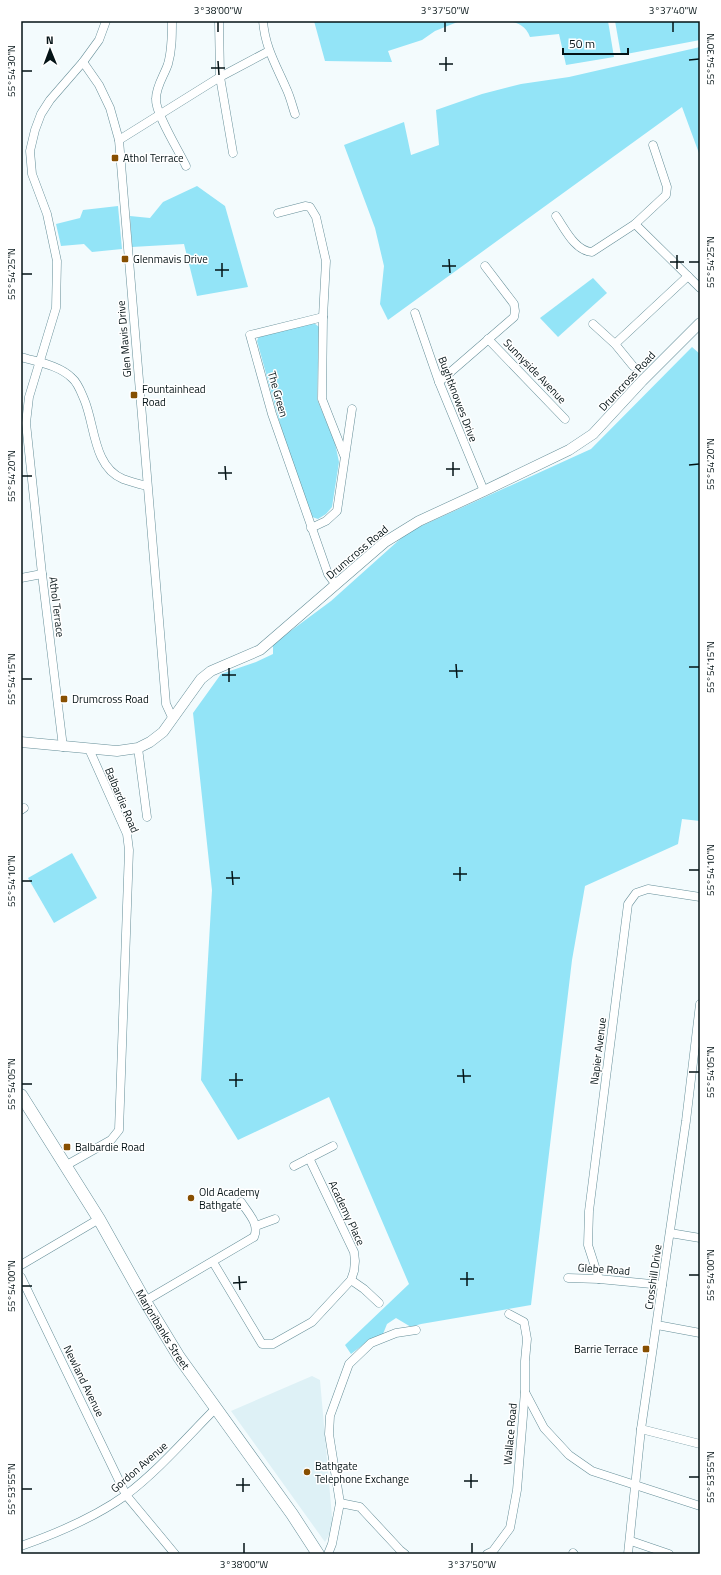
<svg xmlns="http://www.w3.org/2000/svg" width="721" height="1575" viewBox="0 0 721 1575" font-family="'Titillium Web',sans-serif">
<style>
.built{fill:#def1f6}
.green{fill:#93e4f7}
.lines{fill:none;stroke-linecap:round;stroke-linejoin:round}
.minor-casing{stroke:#668f99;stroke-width:9}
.tertiary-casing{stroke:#668f99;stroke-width:11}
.secondary-casing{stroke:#668f99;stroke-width:13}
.minor{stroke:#fff;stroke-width:8}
.tertiary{stroke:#fff;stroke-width:10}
.secondary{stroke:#fff;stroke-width:12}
.ticks{fill:none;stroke:#041316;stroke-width:1.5}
.poi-dot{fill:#874f01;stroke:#fff;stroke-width:1.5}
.labels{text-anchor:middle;stroke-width:3;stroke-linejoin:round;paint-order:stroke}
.poi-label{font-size:11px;fill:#041316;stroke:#fff;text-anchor:start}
.street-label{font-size:11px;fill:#041316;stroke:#fff}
.neatline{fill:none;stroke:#041316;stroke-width:1.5}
.ticks-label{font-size:10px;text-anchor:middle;fill:#041316}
</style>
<rect width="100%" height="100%" fill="#f3fbfd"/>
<path class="built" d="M312,1376L320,1380L333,1528L325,1542L231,1411Z"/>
<g class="green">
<path d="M314,21H460L435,31L422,40L388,51L392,62L325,61Z"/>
<path d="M508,21H608L614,57L566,65L559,34L530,37C526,26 519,23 508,21Z"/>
<path d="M615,21H700V40L621,55Z"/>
<path d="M700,47V156L682,107L388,320L380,304L384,266L375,228L344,145L404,122L411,155L439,145L436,110L482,94L521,84L569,77Z"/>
<path d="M197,186L225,206L248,287L197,296L184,244L132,247L130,216L150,218L163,202Z"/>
<path d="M118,206L122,249L92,252L84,244L61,246L56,224L80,218L83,210Z"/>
<path d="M593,278L607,293L558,337L540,318Z"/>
<path d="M314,323L319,327L317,399L335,443L339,462L332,507L326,514L318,519L312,517L284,438L257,341L258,338L263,335Z"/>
<path d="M692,347L700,354V821L682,819L678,844L585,886L572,960L531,1305L421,1324L411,1327L396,1318L387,1324L383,1334L368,1341L351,1354L345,1345L409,1284L329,1097L238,1140L201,1080L212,890L193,713L221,674L256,662L273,654V644L331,601L408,532L591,449Z"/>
<path d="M72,853L97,898L54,923L28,878Z"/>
</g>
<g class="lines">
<defs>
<g id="minor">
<path d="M172,21C172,36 172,50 168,64C164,76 156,86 156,99C155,113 179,151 186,166"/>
<path d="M219,21L220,77L233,153"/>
<path d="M263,21C265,47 276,65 286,88C290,96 292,105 295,114"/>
<path d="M83,62L99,85L110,108L119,140L166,704L172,717"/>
<path d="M119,140L220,77L269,51"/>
<path d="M278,213L305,206L310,207L316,217L326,261L323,317L322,399L344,455"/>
<path d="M556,216C565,229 575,251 592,252L635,224L666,195L667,187L653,145"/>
<path d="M635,224L700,288"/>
<path d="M415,313L439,382L484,491"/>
<path d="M323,317L250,335L272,414L328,574L336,585"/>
<path d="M593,324L615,344L633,366"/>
<path d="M488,339L565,419"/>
<path d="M615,344L688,276"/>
<path d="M21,357C37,362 59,365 72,378C78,383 81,392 84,399C95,424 93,467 123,479C131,482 139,484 147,486"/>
<path d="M439,382L514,317L515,311L514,304L485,266"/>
<path d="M311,528L326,521L337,511L352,409"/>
<path d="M21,578L42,574"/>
<path d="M63,747L42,574L26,423L29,397L56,308L57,261L47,214L32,174L30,151L35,130L41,114L50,100L83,62L99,40L106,21"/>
<path d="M138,748L147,817"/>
<path d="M21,810L24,808"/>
<path d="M65,1166L111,1140L119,1130L129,850L127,834L89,749"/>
<path d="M294,1166L333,1146"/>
<path d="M256,1226L275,1219"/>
<path d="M670,1233L700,1238"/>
<path d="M213,1262L262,1344H273L312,1322L351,1280L354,1271L355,1261L354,1252L309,1158"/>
<path d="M21,1265L99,1219"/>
<path d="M21,1277L126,1495L175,1554"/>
<path d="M568,1278L599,1279L662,1285"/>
<path d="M599,1279L588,1245L589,1211L628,904L636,893L648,889L700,897"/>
<path d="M351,1280L364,1289L379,1303"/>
<path d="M145,1301L254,1237C260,1224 248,1213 241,1202"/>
<path d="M657,1325L700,1333"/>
<path d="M525,1392L544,1428L569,1455L592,1471L700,1506"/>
<path d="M641,1429L700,1444"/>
<path d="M340,1503L360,1507L400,1550L405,1554"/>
<path d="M631,1541L669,1554"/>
<path d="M21,1546C58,1533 94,1518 126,1495C159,1470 187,1437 216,1408"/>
<path d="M573,1553L574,1554"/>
<path d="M328,1554L332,1544L340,1503L329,1434L330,1416L349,1364L371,1343L396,1333L416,1330"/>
<path d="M487,1554L493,1551L510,1528L517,1490L525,1391V1361L527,1339L524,1322L509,1314"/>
<path d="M628,1554L641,1429L686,1121L700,1004"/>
</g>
<path id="tertiary" d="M21,742L117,751L138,748L150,742L163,732L201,679L211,671L260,650L385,542L419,521L484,491L569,450L593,434L642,381L700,323"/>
<g id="secondary">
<path id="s1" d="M21,1095L99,1219L145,1301L179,1357L292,1514L318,1554"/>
</g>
</defs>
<use href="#minor" class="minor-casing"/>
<use href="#tertiary" class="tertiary-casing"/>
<use href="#secondary" class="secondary-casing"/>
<use href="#minor" class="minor"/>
<use href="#tertiary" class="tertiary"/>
<use href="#secondary" class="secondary"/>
</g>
<path class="ticks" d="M218,22V32M445,22V32M673,22V32M446,57V71M689,60L699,59M218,61L219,75M439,64H453M211,68H225M22,71H32M677,255V269M449,259L450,273M670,262H684M689,262H699M222,263V277M442,266H456M215,270H229M22,274H32M453,462V476M689,465L699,464M225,466L226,480M446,469H460M218,473H232M22,476H32M456,664L457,678M689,667H699M229,668V682M449,671H463M222,675H236M22,679H32M460,867V881M689,870H699M232,871L233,885M453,874H467M226,878H240M22,881H32M463,1069L464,1083M689,1072H699M236,1073V1087M457,1076H471M229,1080H243M22,1084H32M467,1272V1286M689,1275H699M239,1276L240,1290M460,1279H474M233,1283L247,1282M22,1286H32M471,1474V1488M689,1477H699M243,1478V1492M464,1481H478M236,1485H250M22,1489H32M244,1543V1553M472,1543V1553"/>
<g class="poi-dot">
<rect x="111" y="154" width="8" height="8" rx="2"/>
<rect x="121" y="255" width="8" height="8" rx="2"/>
<rect x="130" y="391" width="8" height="8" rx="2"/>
<rect x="60" y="695" width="8" height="8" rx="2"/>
<rect x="63" y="1143" width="8" height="8" rx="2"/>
<circle cx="191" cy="1198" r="4"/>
<rect x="642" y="1345" width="8" height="8" rx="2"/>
<circle cx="307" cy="1472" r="4"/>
</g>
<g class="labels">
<g class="poi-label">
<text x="123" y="162">Athol Terrace</text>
<text x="133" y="263">Glenmavis Drive</text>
<text x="142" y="393">Fountainhead<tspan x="142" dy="13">Road</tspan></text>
<text x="72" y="703">Drumcross Road</text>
<text x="75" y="1151">Balbardie Road</text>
<text x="199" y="1196">Old Academy<tspan x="199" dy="13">Bathgate</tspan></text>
<text x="638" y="1353" text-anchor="end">Barrie Terrace</text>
<text x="315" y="1470">Bathgate<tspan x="315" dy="13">Telephone Exchange</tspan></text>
</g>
<g class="street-label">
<text transform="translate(124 339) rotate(-95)" y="4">Glen Mavis Drive</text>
<text transform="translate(535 371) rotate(46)" y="4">Sunnyside Avenue</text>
<text transform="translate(627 381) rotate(-47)" y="4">Drumcross Road</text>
<text transform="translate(278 394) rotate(74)" y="4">The Green</text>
<text transform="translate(458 399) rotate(69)" y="4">Bughtknowes Drive</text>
<text transform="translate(357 552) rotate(-40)" y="4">Drumcross Road</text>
<text transform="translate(57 607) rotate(83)" y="4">Athol Terrace</text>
<text transform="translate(122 800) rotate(67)" y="4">Balbardie Road</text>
<text transform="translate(598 1051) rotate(-83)" y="4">Napier Avenue</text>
<text transform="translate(347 1213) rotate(65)" y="4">Academy Place</text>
<text transform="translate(604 1269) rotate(4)" y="4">Glebe Road</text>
<text transform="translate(653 1277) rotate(-82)" y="4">Crosshill Drive</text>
<text dy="4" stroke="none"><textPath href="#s1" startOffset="274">Marjoribanks Street</textPath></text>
<text transform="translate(84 1381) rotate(64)" y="4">Newland Avenue</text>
<text transform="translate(510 1434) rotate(-85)" y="4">Wallace Road</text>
<text transform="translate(139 1467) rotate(-41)" y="4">Gordon Avenue</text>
</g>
</g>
<rect width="721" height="1575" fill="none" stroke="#ffffff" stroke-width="44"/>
<g transform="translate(50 50) rotate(359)" stroke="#ffffff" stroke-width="3" paint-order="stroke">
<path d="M0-3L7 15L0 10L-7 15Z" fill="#041316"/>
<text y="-6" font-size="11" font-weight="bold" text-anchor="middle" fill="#041316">N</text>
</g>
<path d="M563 48v6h65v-6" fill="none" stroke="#041316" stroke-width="2"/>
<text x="569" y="48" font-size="12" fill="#041316" stroke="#ffffff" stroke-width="3" paint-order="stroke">50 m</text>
<rect x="22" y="22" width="677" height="1531" class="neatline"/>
<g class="ticks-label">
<text x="218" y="14">3°38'00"W</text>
<text x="445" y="14">3°37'50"W</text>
<text x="673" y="14">3°37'40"W</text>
<text transform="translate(710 59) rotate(-90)" y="4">55°54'30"N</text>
<text transform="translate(11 71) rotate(-90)" y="4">55°54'30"N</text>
<text transform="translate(710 262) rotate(-90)" y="4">55°54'25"N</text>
<text transform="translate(11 274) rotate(-90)" y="4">55°54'25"N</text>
<text transform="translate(710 464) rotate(-90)" y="4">55°54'20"N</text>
<text transform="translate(11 476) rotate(-90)" y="4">55°54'20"N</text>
<text transform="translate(710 667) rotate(-90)" y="4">55°54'15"N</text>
<text transform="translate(11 679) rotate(-90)" y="4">55°54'15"N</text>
<text transform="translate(710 870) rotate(-90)" y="4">55°54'10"N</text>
<text transform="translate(11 881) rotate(-90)" y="4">55°54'10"N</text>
<text transform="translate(710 1072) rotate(-90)" y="4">55°54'05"N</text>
<text transform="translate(11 1084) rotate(-90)" y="4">55°54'05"N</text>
<text transform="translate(710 1275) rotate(-90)" y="4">55°54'00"N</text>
<text transform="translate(11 1286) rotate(-90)" y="4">55°54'00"N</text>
<text transform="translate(710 1477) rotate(-90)" y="4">55°53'55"N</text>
<text transform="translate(11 1489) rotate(-90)" y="4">55°53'55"N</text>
<text x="244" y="1568">3°38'00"W</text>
<text x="472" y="1568">3°37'50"W</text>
</g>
</svg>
